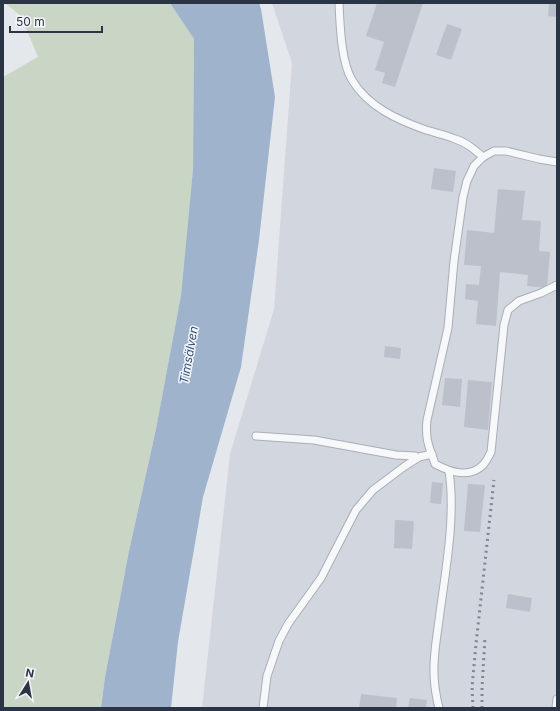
<svg xmlns="http://www.w3.org/2000/svg" width="560" height="711" viewBox="0 0 560 711" font-family="Inter,sans-serif">
<style>
.built{fill:#d2d6de}
.green{fill:#c9d6c5}
.water{fill:#9fb4cc}
.building{fill:#bbc0ca}
.lines{fill:none;stroke-linecap:round;stroke-linejoin:round}
.service-casing{stroke:#a9aeb7;stroke-width:9}
.service{stroke:#f7f8fa;stroke-width:7}
.rail{stroke:#7d8696;stroke-width:3;stroke-dasharray:2 4;stroke-linecap:butt}
.labels{text-anchor:middle;stroke-width:3;stroke-linejoin:round;paint-order:stroke}
.water-label{font-size:12px;font-style:italic;fill:#34527a;stroke:#f4f6f9}
</style>
<rect width="100%" height="100%" fill="#e4e7ec"/>
<path class="built" d="M272,3H557V708H202L230,454L274,309L292,63Z"/>
<path class="green" d="M5,3H170L194,39L193,169L181,295L156,429L129,551L105,677L101,708H3V77L38,57L21,16Z"/>
<path class="water" d="M170,3H259L261,9L275,97L259,240L241,367L203,497L178,642L171,708H101L105,677L129,551L156,429L181,295L193,169L194,39Z"/>
<g class="building">
<path d="M377,3H423L395,87L382,83L385,73L375,70L384,42L366,36Z"/>
<path d="M549,3H557V17L548,16Z"/>
<path d="M447,24L462,29L451,60L436,55Z"/>
<path d="M434,168L456,171L453,192L431,189Z"/>
<path d="M498,189L525,191L522,220L541,221L539,251L550,252L547,288L527,286L528,275L500,272L496,326L476,324L478,301L465,299L466,284L479,285L481,266L464,265L467,230L494,233Z"/>
<path d="M385,346L401,348L400,359L384,357Z"/>
<path d="M445,378L462,379L460,407L442,405Z"/>
<path d="M468,380L492,382L488,430L464,427Z"/>
<path d="M432,482L443,483L441,504L430,503Z"/>
<path d="M468,484L485,485L480,532L464,531Z"/>
<path d="M395,520L414,521L412,549L394,548Z"/>
<path d="M508,594L532,598L530,612L506,608Z"/>
<path d="M361,694L397,698L396,708H359Z"/>
<path d="M410,698L427,700L426,708H408Z"/>
</g>
<g class="lines">
<defs>
<g id="service">
<path d="M339,3C340,24 341,62 352,80C368,107 398,120 426,130C436,133 446,135 455,139C466,142 475,150 483,157"/>
<path d="M557,162L539,159L506,151H494L483,157L474,166L467,181L463,197L454,261L448,328L427,420C425,440 429,446 435,464C450,472 469,479 483,465C486,462 489,456 491,452L504,325L508,310L519,301L541,293L557,285"/>
<path d="M256,436L314,440L396,455L415,456L417,458"/>
<path d="M263,708L267,676L279,641L288,624L321,578L356,510L373,490L405,466L419,457L432,454"/>
<path d="M439,708C437,701 436,694 435,687C432,665 436,642 439,620C445,573 456,518 449,471"/>
<path d="M556,708L557,699"/>
</g>
</defs>
<use href="#service" class="service-casing"/>
<use href="#service" class="service"/>
<g class="rail">
<path d="M473,708L472,687L476,644L494,480"/>
<path d="M482,708V689L485,637"/>
</g>
</g>
<g class="labels">
<g class="water-label">
<text transform="translate(189 355) rotate(-80)" y="4">Timsälven</text>
</g>
</g>
<rect width="560" height="711" fill="none" stroke="#2b3445" stroke-width="8"/>
<g transform="translate(28 683) rotate(11)" stroke="#f4f6f9" stroke-width="3" paint-order="stroke">
<path d="M0-3L7 15L0 10L-7 15Z" fill="#2b3445"/>
<text y="-6" font-size="11" font-weight="bold" text-anchor="middle" fill="#2b3445">N</text>
</g>
<path d="M10 26v6h92v-6" fill="none" stroke="#2b3445" stroke-width="2"/>
<text x="16" y="26" font-size="12" fill="#2b3445" stroke="#f4f6f9" stroke-width="3" paint-order="stroke">50 m</text>
</svg>
